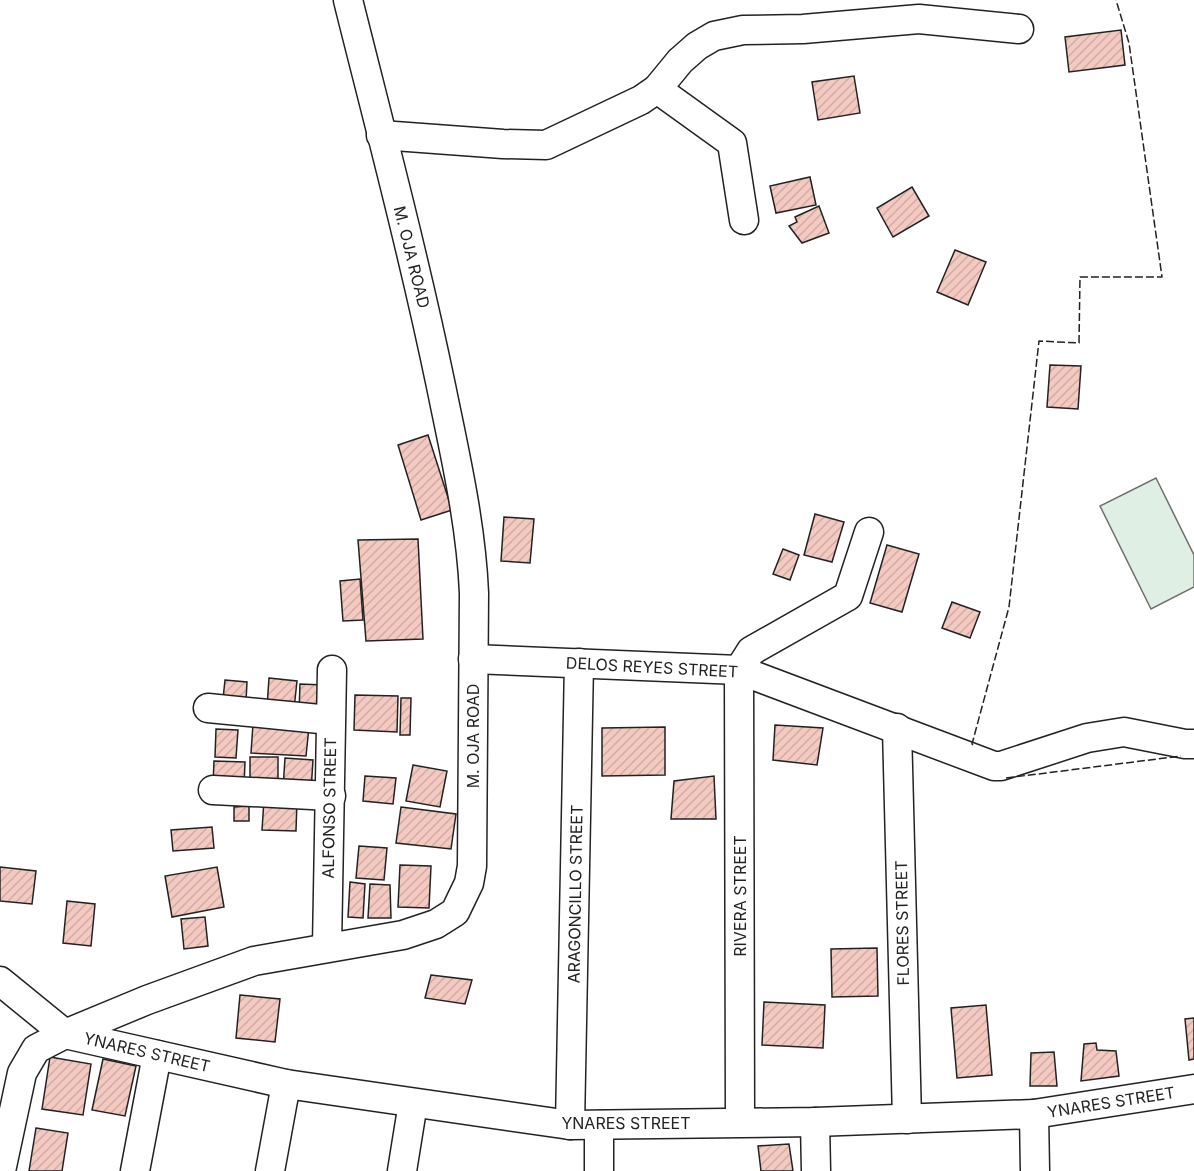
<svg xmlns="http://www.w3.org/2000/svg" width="1194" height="1171" viewBox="0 0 1194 1171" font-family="Inter,sans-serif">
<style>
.garden{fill:#e0efe3;stroke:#6f6f6f;stroke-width:1.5}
.building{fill:url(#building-hatch);stroke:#222;stroke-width:1.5}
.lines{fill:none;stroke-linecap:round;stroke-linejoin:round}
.minor-casing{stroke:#222;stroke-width:31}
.minor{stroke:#fff;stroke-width:28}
.fence{stroke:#222;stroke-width:1.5;stroke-dasharray:8 3;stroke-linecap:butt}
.labels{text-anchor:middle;stroke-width:4.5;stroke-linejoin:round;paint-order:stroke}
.street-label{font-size:16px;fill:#222;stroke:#fff}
</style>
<defs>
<pattern id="building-hatch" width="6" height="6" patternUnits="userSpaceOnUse" patternTransform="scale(1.5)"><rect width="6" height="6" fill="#f3c9c0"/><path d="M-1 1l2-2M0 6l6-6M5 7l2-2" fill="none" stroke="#d0aca5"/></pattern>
</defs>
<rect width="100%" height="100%" fill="#fff"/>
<path class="garden" d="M1156,478L1194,555V587L1151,609L1100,506Z"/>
<g class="building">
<path d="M1121,30L1125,65L1069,72L1065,37Z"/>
<path d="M854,76L860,113L818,120L812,82Z"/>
<path d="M810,177L816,205L776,213L770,186Z"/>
<path d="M912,187L929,216L893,237L877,208Z"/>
<path d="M819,206L829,233L802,243L789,226L797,222L795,217Z"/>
<path d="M955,250L986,262L968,305L937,292Z"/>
<path d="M1050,365L1081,366L1078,409L1047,407Z"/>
<path d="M428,435L452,510L421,520L398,445Z"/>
<path d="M815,514L844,522L832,562L804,555Z"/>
<path d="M504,517L534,519L530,563L501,561Z"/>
<path d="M418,539L423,639L366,641L358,540Z"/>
<path d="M887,545L919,554L902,612L870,603Z"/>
<path d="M783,549L799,555L790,580L773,574Z"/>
<path d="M360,579L363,620L343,621L340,581Z"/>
<path d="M952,602L980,612L970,638L942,628Z"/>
<path d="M269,678L297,681L294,709L267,707Z"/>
<path d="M225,680L247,682L246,701L223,699Z"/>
<path d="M300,684L323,685L322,713L299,712Z"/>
<path d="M355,695L398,696L397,732L354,730Z"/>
<path d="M401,698H411L410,735H400Z"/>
<path d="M253,724L309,727L306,756L251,753Z"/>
<path d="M775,725L823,728L817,765L773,760Z"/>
<path d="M665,727V775L602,776V728Z"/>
<path d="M216,729L238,730L236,758L215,757Z"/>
<rect x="250" y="757" width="28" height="32"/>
<path d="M285,758L313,760L311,791L283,789Z"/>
<path d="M214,761L245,762L244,786L213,785Z"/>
<path d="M413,765L447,771L440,807L406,801Z"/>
<path d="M365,776L396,778L393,804L363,801Z"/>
<path d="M714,776L716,819H671L674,781Z"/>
<path d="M264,800L297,801L296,831L262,830Z"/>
<path d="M249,806V821H234V807Z"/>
<path d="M401,807L456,814L451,849L396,843Z"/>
<path d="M212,827L214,848L173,851L171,830Z"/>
<path d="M359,846L387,848L384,880L356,878Z"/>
<path d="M400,865L431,866L429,908L398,907Z"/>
<path d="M0,867L36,871L32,904L0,901Z"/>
<path d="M217,867L224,907L172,917L165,876Z"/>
<path d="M350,882L365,884L363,918L348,917Z"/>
<path d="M370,884L390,885L391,918H368Z"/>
<path d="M67,901L95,904L91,946L63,943Z"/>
<path d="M205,917L208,946L184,949L181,919Z"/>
<path d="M877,948L878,996L832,997L831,949Z"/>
<path d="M431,975L472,980L465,1004L425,998Z"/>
<path d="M240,995L280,999L275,1042L236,1038Z"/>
<path d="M764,1002L825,1005L823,1048L762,1045Z"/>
<path d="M986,1005L992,1075L957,1078L951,1008Z"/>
<path d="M1194,1018V1059L1189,1060L1185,1019Z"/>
<path d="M1096,1043L1097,1050L1116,1051L1119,1076L1081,1081L1084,1044Z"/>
<path d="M1054,1052L1057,1086H1030L1031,1053Z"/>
<path d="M50,1057L91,1064L83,1115L42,1109Z"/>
<path d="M103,1059L136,1066L125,1116L92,1110Z"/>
<path d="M36,1128L68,1133L62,1171H29Z"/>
<path d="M789,1144L793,1171H761L758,1146Z"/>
</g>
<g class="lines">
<defs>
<g id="minor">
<path d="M657,89L732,143L744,220"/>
<path d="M381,135L503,144L546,145L641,100L657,89L680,61L697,46L714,36L743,30L803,29L919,19L1019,29"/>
<path d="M473,659L739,670L994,766H1001L1087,738L1124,732L1185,744H1194"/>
<path d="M208,708L330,720"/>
<path d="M897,728L907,1119"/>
<path d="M213,790L331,796"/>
<path d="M327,947L332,670"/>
<path d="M0,981L65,1034L286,1084L570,1125L815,1122L1034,1114L1194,1089"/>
<path d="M1034,1114L1035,1171"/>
<path d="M740,1122L739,670L751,651L848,596L869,532"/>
<path d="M815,1122L816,1171"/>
<path d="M570,1125L579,663"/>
<path d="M599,1125V1171"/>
<path d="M1,1171L22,1073L36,1049L65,1034L147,1000L254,961L403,935L436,924L455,912L469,883L472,866L474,593C471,523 455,455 441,386C414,256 380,128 348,0"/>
<path d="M135,1171L157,1055"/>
<path d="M270,1171L286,1084"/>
<path d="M402,1171L413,1103"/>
</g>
</defs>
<use href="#minor" class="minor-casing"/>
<use href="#minor" class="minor"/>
<g class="fence">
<path d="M973,745L972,744L1009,607L1039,341L1079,343L1080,277H1162L1129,43L1116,0"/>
<path d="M1006,778L1181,756"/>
</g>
</g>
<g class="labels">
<g class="street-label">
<text transform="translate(412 257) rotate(76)" y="6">M. OJA ROAD</text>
<text transform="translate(652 667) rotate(3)" y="6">DELOS REYES STREET</text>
<text transform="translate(473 736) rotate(-90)" y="6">M. OJA ROAD</text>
<text transform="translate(329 808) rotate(-89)" y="6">ALFONSO STREET</text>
<text transform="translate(575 894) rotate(-89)" y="6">ARAGONCILLO STREET</text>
<text transform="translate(740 896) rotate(-90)" y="6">RIVERA STREET</text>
<text transform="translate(902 923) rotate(-91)" y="6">FLORES STREET</text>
<text transform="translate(147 1052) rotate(13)" y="6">YNARES STREET</text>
<text transform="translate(1111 1102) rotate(-9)" y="6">YNARES STREET</text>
<text x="626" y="1129">YNARES STREET</text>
</g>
</g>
</svg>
